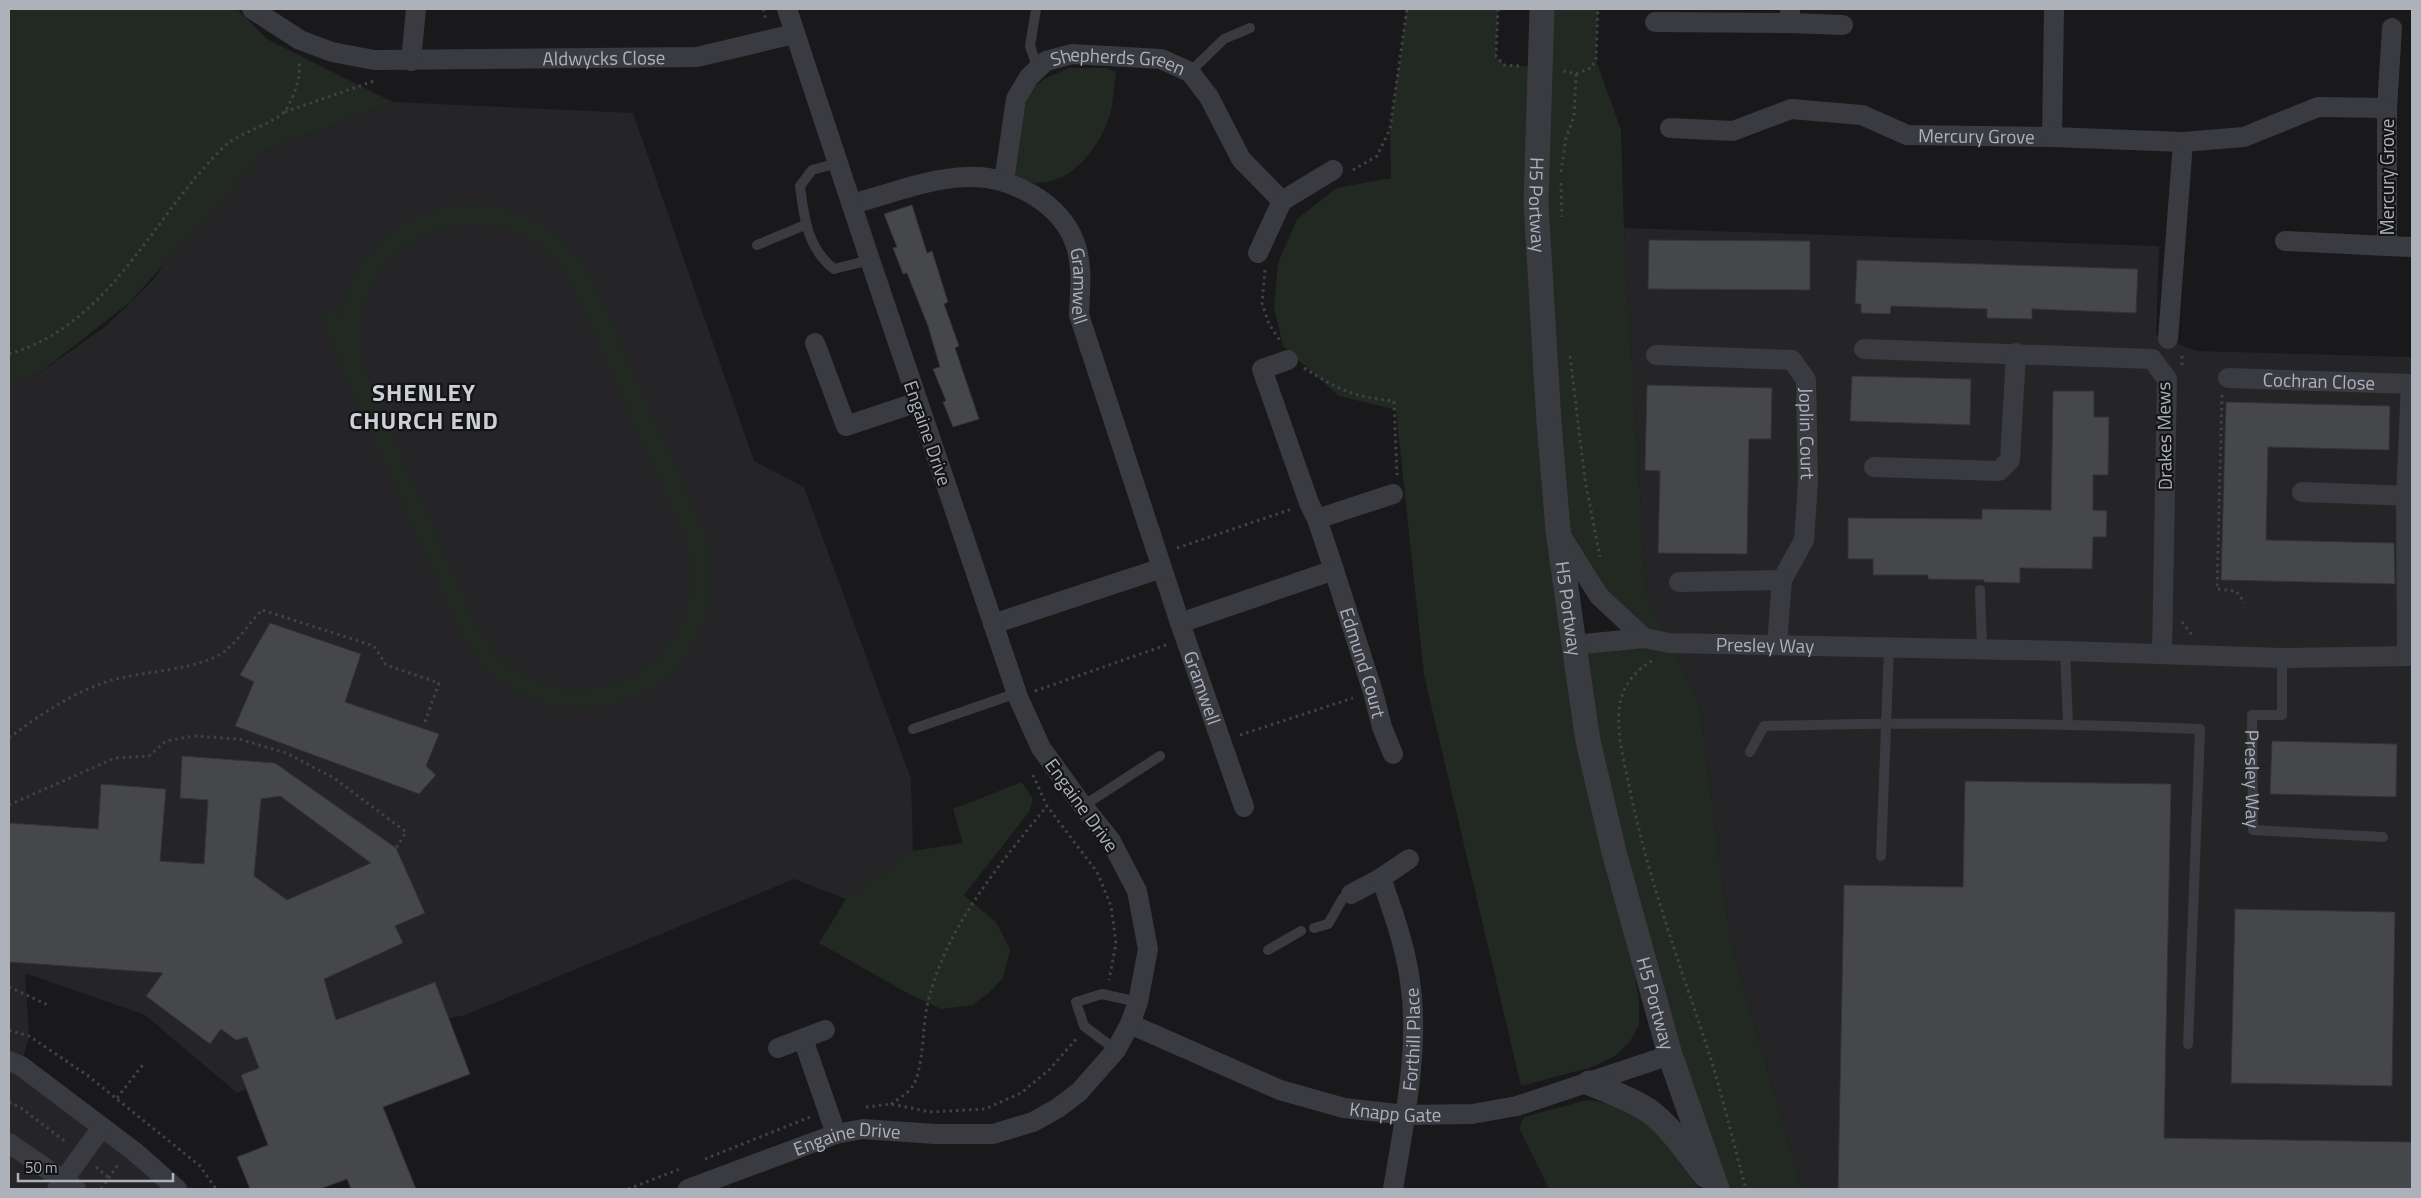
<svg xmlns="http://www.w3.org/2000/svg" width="2421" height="1198" viewBox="0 0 2421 1198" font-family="'Titillium Web',sans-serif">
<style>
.built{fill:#252528}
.green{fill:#212922;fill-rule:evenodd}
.building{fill:#46474b;stroke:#333337;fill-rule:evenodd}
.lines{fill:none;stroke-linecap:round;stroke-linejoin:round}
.path{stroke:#404247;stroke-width:3;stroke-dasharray:2.5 4;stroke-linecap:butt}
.service{stroke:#3a3b40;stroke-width:10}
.minor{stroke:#3a3b40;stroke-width:20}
.tertiary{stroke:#3a3b40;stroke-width:25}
.labels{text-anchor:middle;stroke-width:4.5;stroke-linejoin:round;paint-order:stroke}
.street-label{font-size:19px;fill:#acb1ba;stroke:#141416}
.district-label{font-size:24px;font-weight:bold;letter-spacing:1px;fill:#cdd0d6;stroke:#141416}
</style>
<rect width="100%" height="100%" fill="#19191b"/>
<g class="built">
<path d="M393,102L633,113L754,461L804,487L911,779L913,851L846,899L794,879L465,1015L356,1038L237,1093L145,1015L25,973L29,1036L21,1066L9,1061V382L37,375L106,326L153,280L213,196L266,151Z"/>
<path d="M1624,228L2159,246L2156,335L2196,351L2412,357V1189H1802L1730,939L1700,706L1646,592Z"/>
<path d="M9,1068L174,1189H9Z"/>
</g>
<g class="green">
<path d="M9,9H237L267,39L393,102L266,151L130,302L37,375L9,382Z"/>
<path d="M1407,9H1498L1496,57L1505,65L1539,67L1546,9H1598L1596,60L1621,130L1624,228L1646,592L1700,706L1730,939L1802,1189H1717L1615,859L1639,999V1025L1629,1043L1615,1056L1592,1067L1521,1086L1424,675L1396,410L1339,396L1283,346L1274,307L1278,263L1297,219L1337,188L1391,178L1390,129ZM1559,531L1643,638L1574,645Z"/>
<path d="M1069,68H1107L1116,72C1114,84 1114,98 1111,110C1102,144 1075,183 1036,183C1030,183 1021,178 1015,175C1018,152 1020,109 1032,90C1039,79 1058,73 1069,68Z"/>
<path d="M462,204C523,205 563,228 593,281L704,531C751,691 548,780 461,635L320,318L336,310L341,319C354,252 396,215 462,204ZM471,223C513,225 544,242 568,276L687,542C723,684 536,750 475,621L367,379C342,298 388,232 471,223Z"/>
<path d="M1022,782L1033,799L1029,812L964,895L996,922L1010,950L1003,978L990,992L972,1005L941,1009L909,994L819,943L846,899L913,851L963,843L953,809Z"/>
<path d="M1587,1100C1610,1102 1635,1111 1654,1126C1665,1136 1690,1175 1698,1189H1549L1519,1128L1524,1117Z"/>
</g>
<g class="building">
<path d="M912,205L927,253L932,251L948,302L944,304L959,346L955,348L979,419L953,427L943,402L946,401L933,369L940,367L928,326L907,273L903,274L893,248L897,247L884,214Z"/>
<path d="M1649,240L1810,241V290L1648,289Z"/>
<path d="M1857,260L2138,269L2136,313L2032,309V319L1987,318V309L1891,306L1890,314L1861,313V304H1855Z"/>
<path d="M1852,376L1971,379L1970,425L1850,421Z"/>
<path d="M1647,385L1772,388L1771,439H1749L1747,554L1658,553L1660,471L1645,470Z"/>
<path d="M2053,391H2094V417H2109L2108,475H2093V510L2107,511L2106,537H2093L2092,569L2020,568V583L1984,582V580L1928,579V575H1873V559H1848V518L1982,519V509L2051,510Z"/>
<path d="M2226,402L2390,406L2389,450L2268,447L2266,540L2394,543L2395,584L2221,580Z"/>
<path d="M270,623L361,654L345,702L439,734L426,766L436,775L419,794L235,726L254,682L240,675Z"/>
<path d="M2272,741L2397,744L2396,797L2270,794Z"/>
<path d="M182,756L275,763L396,848L425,913L395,926L403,943L324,979L336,1020L435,982L470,1074L383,1107L416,1189H351L347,1179L320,1189H250L237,1157L268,1145L241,1075L259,1068L247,1037L236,1040L221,1029L210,1044L146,996L163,973L9,962V823L98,829L101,784L166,789L160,861L204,864L208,800L180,798ZM280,796L371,863L287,900L254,876L261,799Z"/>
<path d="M1965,781L2171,784L2164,1138L2412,1142V1189H1838L1844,885L1963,887Z"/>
<path d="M2235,909L2395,912L2392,1086L2231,1083Z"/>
</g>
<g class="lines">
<g class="path">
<path d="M763,9L766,20"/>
<path d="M1498,9L1496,56L1504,65L1519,66"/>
<path d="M1576,74L1591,68L1596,60L1598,9"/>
<path d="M285,112L374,81"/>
<path d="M1353,170L1377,156L1390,129L1407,9"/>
<path d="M1561,172L1566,138L1574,117L1576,74L1563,71"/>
<path d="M1561,183L1562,217"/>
<path d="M1265,270L1262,303L1269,324L1280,341"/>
<path d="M9,354C114,323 153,213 227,144C240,133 279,121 286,110C295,94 301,78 299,60"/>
<path d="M1570,356L1585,480L1600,557"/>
<path d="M2182,365V352"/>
<path d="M1304,368C1339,390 1353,397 1394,401L1397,476"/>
<path d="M2222,395L2217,589L2236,591L2245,603"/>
<path d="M1177,548L1292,509"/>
<path d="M2182,622L2192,635"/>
<path d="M1652,661C1633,671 1620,690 1619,712C1617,738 1625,765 1630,790C1648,878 1679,962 1707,1047C1722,1092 1733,1143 1746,1189"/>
<path d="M1035,691L1166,645"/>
<path d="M1240,735L1353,698"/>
<path d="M9,738C41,714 73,692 112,680C145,671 187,671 217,656C234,648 248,624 262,610L374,646L386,665L439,683L425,722"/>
<path d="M1033,775L1047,806L1097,872L1111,906L1116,943L1109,980"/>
<path d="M9,805L115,758L149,756L166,741L194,736L239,739L286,753L334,778L406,832L396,848"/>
<path d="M9,987L50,1006"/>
<path d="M9,1030L29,1036L87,1075L200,1166L216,1189"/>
<path d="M117,1098L145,1062"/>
<path d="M9,1102L21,1108L66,1142"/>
<path d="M891,1104C898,1099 907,1094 912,1087C923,1074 923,1024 927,1006C944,929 999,865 1047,806"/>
<path d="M866,1107L891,1104L930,1112L985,1109L1021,1093L1049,1070L1077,1038"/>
<path d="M705,1159L810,1117"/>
<path d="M96,1167L109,1178"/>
<path d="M101,1189L119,1163"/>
<path d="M628,1189L680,1169"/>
</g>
<g class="service">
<path d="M1036,9L1030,46L1038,69"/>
<path d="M1190,72L1224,39L1250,28"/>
<path d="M838,163L812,170L800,186C804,217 807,248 834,269L870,260"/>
<path d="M757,245L805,225"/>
<path d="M1980,590L1982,650"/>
<path d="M2065,651L2068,723"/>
<path id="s1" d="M2282,658V715H2252L2253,830L2383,837"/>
<path d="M913,729L1017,693"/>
<path d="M1750,752L1764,726C1910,722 2055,723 2200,729L2188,1044"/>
<path d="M1083,806L1160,756"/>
<path d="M1881,856L1889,649"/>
<path d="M1314,928L1328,924L1343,898L1351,894"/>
<path d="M1268,950L1301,931"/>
<path d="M1116,1050L1084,1026L1076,1002L1102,994L1138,1002"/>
</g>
<g class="minor">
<path id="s2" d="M252,9L300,40L332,52L374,60L697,57L794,34"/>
<path d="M1655,22L1790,23V9"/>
<path d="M1790,23L1843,25"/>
<path d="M411,61L416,9"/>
<path id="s3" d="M1670,128L1733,131L1791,109L1862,115L1907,135L2052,137L2054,9"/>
<path d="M2052,137L2183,142L2168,339"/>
<path d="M2183,142L2244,137L2318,107L2387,108L2392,28"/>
<path id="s4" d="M1004,181L1016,99L1029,77L1046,61L1072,54L1161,59L1190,72L1209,97L1241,159L1282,201L1258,253"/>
<path d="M1282,201L1333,170"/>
<path id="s5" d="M852,204C889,194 929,178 967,177C1009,175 1060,202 1075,243C1083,265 1080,291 1079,315L1180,623L1244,807"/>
<path d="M2285,241L2387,246V108"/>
<path d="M2387,246L2412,247"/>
<path d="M815,343L846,426L918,402"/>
<path d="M1864,349L2152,359L2167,379L2162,654"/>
<path id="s6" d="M1656,355L1792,360L1806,380L1808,482L1804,540L1782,580"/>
<path d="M1288,360L1262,369L1309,503L1317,519"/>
<path id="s7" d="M2228,378L2412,384"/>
<path d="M1874,467L1999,471L2010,460L2016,353"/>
<path d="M2302,492L2412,496"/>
<path d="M1560,534L1599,596L1644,638"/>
<path d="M1334,570L1317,519L1393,494"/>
<path d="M1679,582L1782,580L1777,644"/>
<path id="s8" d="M1180,623L1334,570L1373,692L1382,727L1393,754"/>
<path d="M993,624L1162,568"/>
<path id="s9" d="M1574,645L1644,638L1669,643L2065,651L2282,658L2412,656"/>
<path d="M2407,656L2406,496L2411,384"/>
<path d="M1351,894L1381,878"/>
<path id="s10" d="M1130,1024L1280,1090L1344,1108L1406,1115L1472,1114L1517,1106L1670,1055"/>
<path d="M803,1039L836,1134"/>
<path d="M778,1048L825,1030"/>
<path d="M9,1061L21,1066L135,1152L177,1189"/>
<path d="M9,1143L76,1189"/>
<path d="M57,1189L102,1127"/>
<path id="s11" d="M688,1189L836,1134L863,1129L935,1134H993L1033,1122L1058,1108L1079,1092L1116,1050L1130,1024L1138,1002L1148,949L1137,891L1111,841L1083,806L1041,748L1018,697L870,260L787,9"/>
<path id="s12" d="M1393,1189C1404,1123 1420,1047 1410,981C1405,945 1393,912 1381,878L1409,859"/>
</g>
<g class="tertiary">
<path id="s13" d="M1542,9L1536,203L1549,423L1558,530L1574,645L1588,741L1614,852L1670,1055L1717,1189"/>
<path d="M1589,1083C1609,1091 1631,1099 1649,1111C1672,1128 1688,1153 1705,1175"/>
</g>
</g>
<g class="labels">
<g class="street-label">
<text dy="7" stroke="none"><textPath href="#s2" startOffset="364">Aldwycks Close</textPath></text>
<text dy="7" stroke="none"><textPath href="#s4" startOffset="205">Shepherds Green</textPath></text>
<text dy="7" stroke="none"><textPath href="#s3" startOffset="315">Mercury Grove</textPath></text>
<text transform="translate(2387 177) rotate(-90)" y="7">Mercury Grove</text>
<text dy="7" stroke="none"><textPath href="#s13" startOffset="196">H5 Portway</textPath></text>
<text dy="7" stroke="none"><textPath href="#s5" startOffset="296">Gramwell</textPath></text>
<text dy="7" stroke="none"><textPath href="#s7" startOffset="91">Cochran Close</textPath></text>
<text transform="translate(928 433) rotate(71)" y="7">Engaine Drive</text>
<text dy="7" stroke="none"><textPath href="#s6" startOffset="214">Joplin Court</textPath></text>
<text transform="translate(2164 436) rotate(-91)" y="7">Drakes Mews</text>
<text dy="7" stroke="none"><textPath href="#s13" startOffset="601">H5 Portway</textPath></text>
<text dy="7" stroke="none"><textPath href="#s9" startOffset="192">Presley Way</textPath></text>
<text dy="7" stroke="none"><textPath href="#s8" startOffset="260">Edmund Court</textPath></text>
<text dy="7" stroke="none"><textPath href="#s5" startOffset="718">Gramwell</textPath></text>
<text dy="7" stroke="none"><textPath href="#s1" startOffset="151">Presley Way</textPath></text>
<text transform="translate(1082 805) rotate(54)" y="7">Engaine Drive</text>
<text dy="7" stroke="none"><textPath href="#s13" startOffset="1006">H5 Portway</textPath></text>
<text dy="7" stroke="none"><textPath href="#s12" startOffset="151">Forthill Place</textPath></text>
<text dy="7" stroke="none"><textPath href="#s10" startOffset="282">Knapp Gate</textPath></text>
<text dy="7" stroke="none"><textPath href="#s11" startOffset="168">Engaine Drive</textPath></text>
</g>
<g class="district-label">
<text x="424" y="401">SHENLEY<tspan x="424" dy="28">CHURCH END</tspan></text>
</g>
</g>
<rect width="2421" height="1198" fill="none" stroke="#acb1ba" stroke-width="20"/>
<path d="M18 1173v8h155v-8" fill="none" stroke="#acb1ba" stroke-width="2.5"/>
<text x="25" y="1173" font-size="15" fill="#acb1ba" stroke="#141416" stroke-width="4" paint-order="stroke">50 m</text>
</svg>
